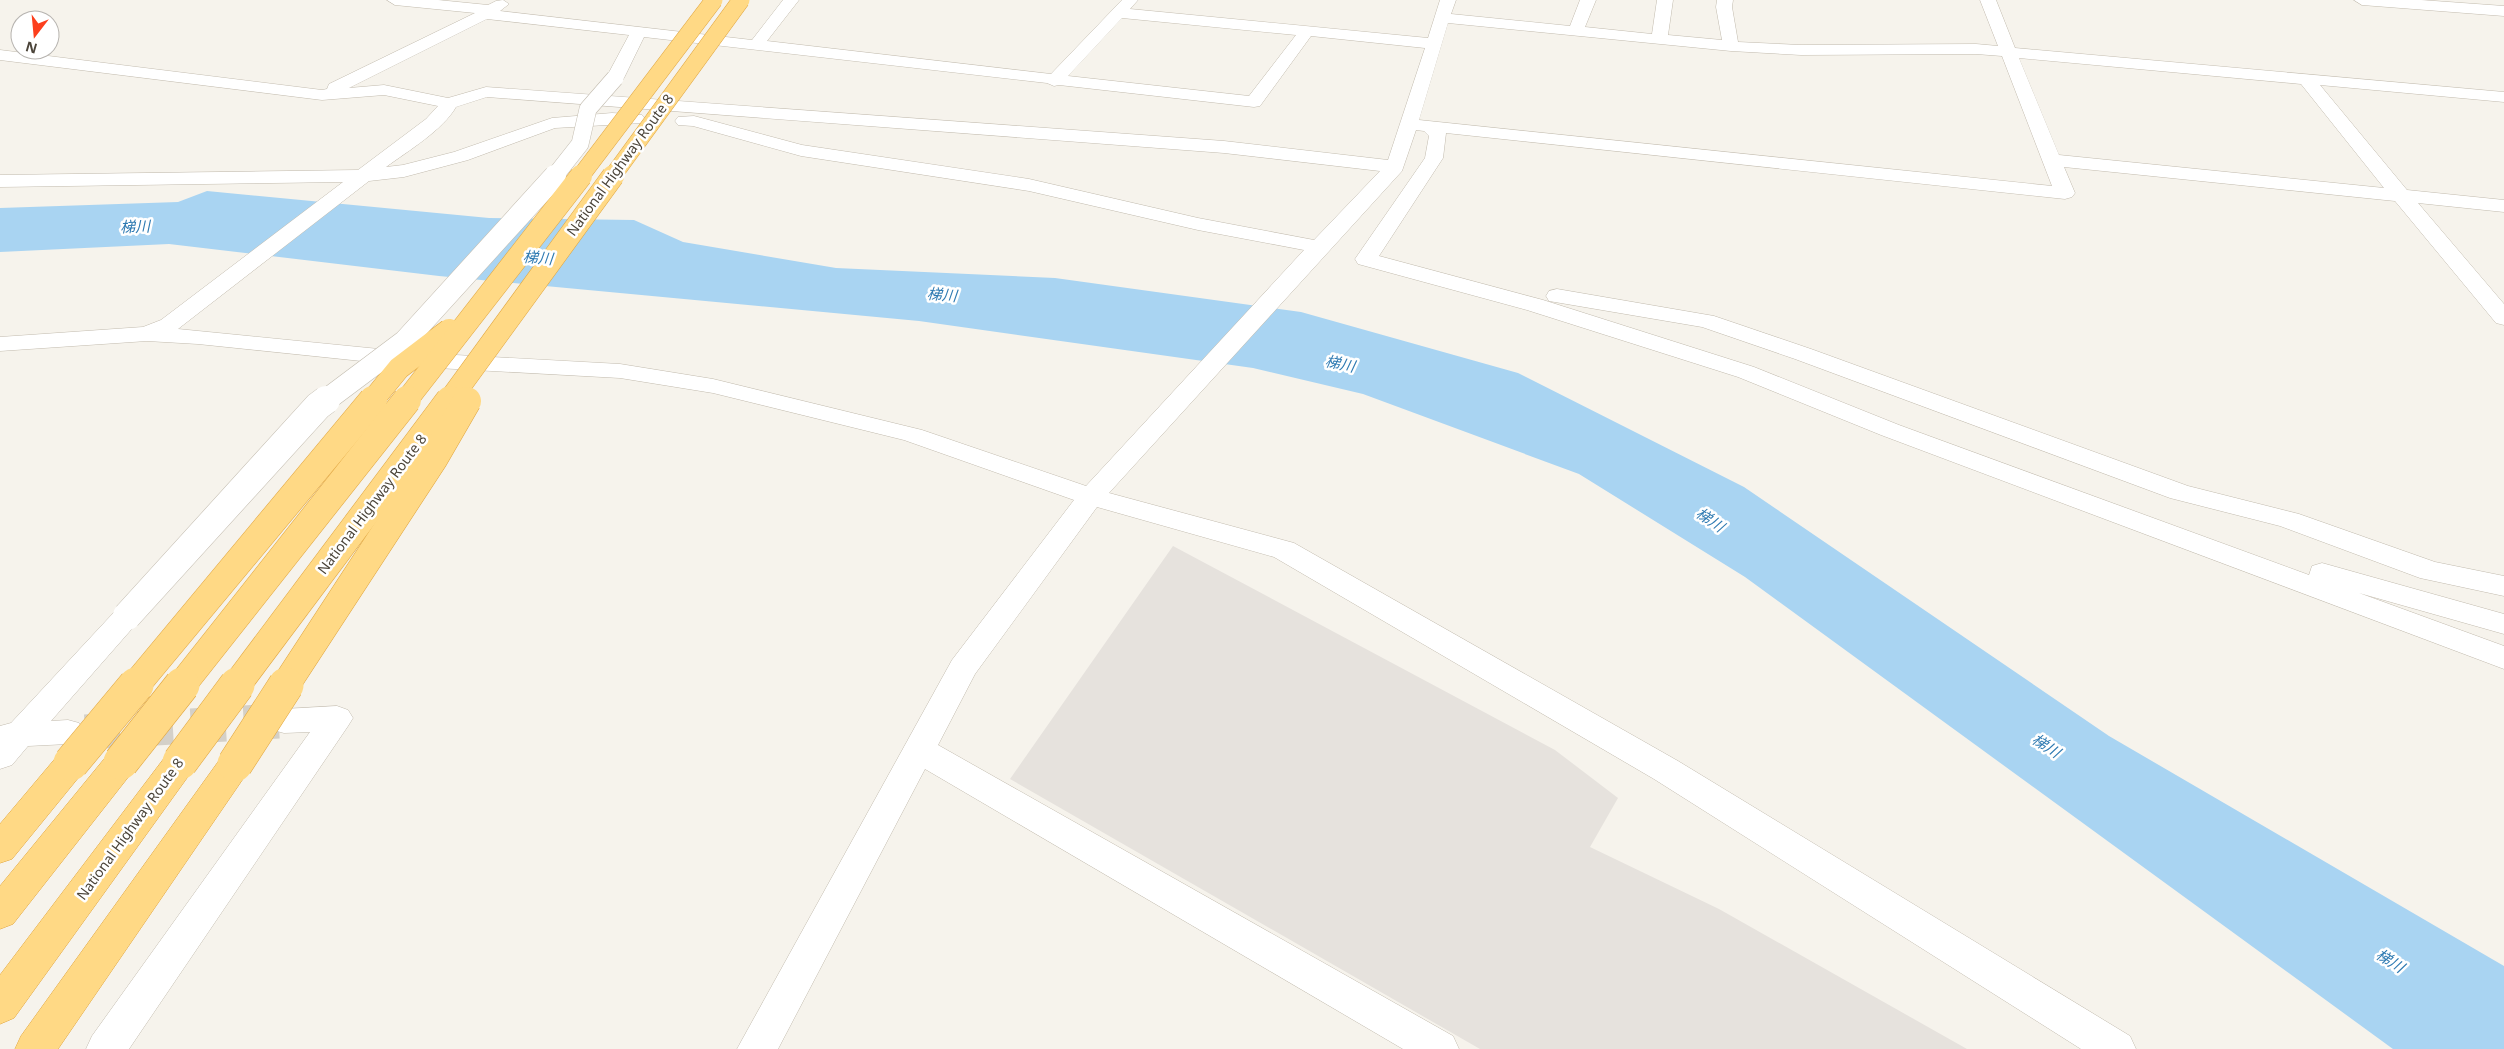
<svg xmlns="http://www.w3.org/2000/svg" width="2504" height="1049" viewBox="0 0 2504 1049" font-family="'Noto Sans','Noto Sans JP',sans-serif">
<style>
.industrial{fill:#e6e2dd}
.water{fill:#a9d4f2}
.lines{fill:none;stroke-linecap:round;stroke-linejoin:round}
.minor-tunnel{stroke:#d4d0c8;stroke-width:35;stroke-dasharray:35 18;stroke-linecap:butt}
.minor-casing{stroke:#c2bbae;stroke-width:1}
.trunk-casing{stroke:#e0a43c;stroke-width:1}
.minor{fill:#fff;fill-rule:evenodd}
.trunk{fill:#ffd985;fill-rule:evenodd}
.minor-bridge-far2-casing{stroke:#c2bbae;stroke-width:18;stroke-linecap:butt}
.minor-bridge-far1-casing{stroke:#c2bbae;stroke-width:23;stroke-linecap:butt}
.minor-bridge-casing{stroke:#c2bbae;stroke-width:29;stroke-linecap:butt}
.trunk-bridge-far3-casing{stroke:#e0a43c;stroke-width:18;stroke-linecap:butt}
.trunk-bridge-far2-casing{stroke:#e0a43c;stroke-width:23;stroke-linecap:butt}
.trunk-bridge-far1-casing{stroke:#e0a43c;stroke-width:29;stroke-linecap:butt}
.trunk-bridge-casing{stroke:#e0a43c;stroke-width:36;stroke-linecap:butt}
.minor-bridge-far2{stroke:#fff;stroke-width:17}
.minor-bridge-far1{stroke:#fff;stroke-width:22}
.minor-bridge{stroke:#fff;stroke-width:28}
.trunk-bridge-far3{stroke:#ffd985;stroke-width:17}
.trunk-bridge-far2{stroke:#ffd985;stroke-width:22}
.trunk-bridge-far1{stroke:#ffd985;stroke-width:28}
.trunk-bridge{stroke:#ffd985;stroke-width:35}
.labels{text-anchor:middle;stroke-width:5;stroke-linejoin:round;paint-order:stroke}
.street-label{font-size:14px;fill:#4b4439;stroke:#fff}
.water-label{font-size:15px;font-style:italic;fill:#2e7ab2;stroke:#fff}
</style>
<rect width="100%" height="100%" fill="#f6f3ec"/>
<path class="industrial" d="M1173,546L1555,750L1618,798L1590,847L1719,909L1967,1049H1480L1010,779Z"/>
<path class="water" d="M207,191L489,218L634,220L683,242L836,268L1055,278L1301,312L1518,373L1744,487L2109,736L2504,966V1049H2393L1745,577L1579,474L1363,394L1253,368L919,321L439,276L169,244L0,252V208L178,202Z"/>
<g class="lines">
<path class="minor-tunnel" d="M85,732L279,721"/>
<defs>
<g id="minor">
<path d="M387,0H438L488,5L496,1L503,0L509,4L500,11L752,40L783,0H799L767,41L1051,74L1122,0H1138L1130,9L1428,38L1440,0H1456L1451,14L1570,26L1580,0H1596L1585,27L1652,34L1657,0H1673L1668,35L1722,40L1716,7L1717,0H1733L1732,7L1738,42L1801,45L1976,44L1998,46L1980,0H1996L2015,48L2504,92V102L2320,85L2407,190L2504,200V212L2418,203L2504,304V325L2496,323L2395,201L2064,167L2075,193L2072,197L2065,199L1446,133L1443,158L1379,256L1543,300L1754,367L1899,425L2309,575L2312,566L2322,563L2504,614V634L2359,593L2504,646V669L1881,435L1738,377L1527,310L1358,264L1355,259L1425,158L1429,136L1424,131L1416,130L1402,171L1109,493L1294,543L1678,761L2130,1036L2136,1049H2081L1654,779L1274,557L1097,507L975,674L938,745L1453,1036L1459,1049H1403L925,769L778,1049H737L952,660L1074,500L904,440L713,393L620,378L419,367L198,344L147,341L0,351V337L143,327L161,320L343,182L0,187V175L358,170L426,119L438,106L384,95L322,100L0,60V50L322,90L327,89L329,84L475,13L395,5ZM1122,18L1296,35L1249,96L1068,76ZM487,19L629,35L606,78L609,82H621L624,78L644,37L1047,83L1054,86L1059,85L1254,107L1260,106L1311,36L1425,48L1388,160L1224,141L486,87L448,98L384,85L349,88ZM1448,23L1731,51L1801,55L1976,54L2002,56L2052,186L1419,120ZM2019,58L2301,84L2384,188L2059,155ZM487,97L1224,153L1380,171L1314,240L1198,218L1029,179L802,145L694,116L678,117L675,121L678,125L693,126L801,156L1029,191L1198,230L1304,250L1086,486L922,430L713,379L620,364L419,353L178,329L369,181L404,177L468,160L555,128L642,123L645,119L642,115L612,113L552,118L454,152L403,165L386,167C408,151 443,130 456,107Z"/>
<path d="M2354,0H2421L2504,6V16L2362,5Z"/>
<path d="M1557,289L1714,316L1811,349L2188,486L2299,514L2435,562L2504,576V596L2420,578L2280,526L2170,498L1795,359L1702,327L1549,301L1546,296L1549,291Z"/>
<path d="M127,606L137,609L142,616L137,623L51,721L68,720L79,723L84,732L79,741L68,744L28,746L12,765L0,769V726L11,723L117,609Z"/>
<path d="M337,706L348,710L353,718L348,726L129,1049H86L92,1036L310,732L284,733L273,730L268,721L273,712L284,709Z"/>
</g>
<g id="trunk">
<path d="M121,749L133,753L138,762L133,771L13,924L0,929V886L109,753Z"/>
<path d="M180,749L192,753L197,762L192,771L14,1018L0,1024V975L168,753Z"/>
<path d="M71,750L83,754L88,763L83,772L12,859L0,863V824L59,754Z"/>
<path d="M235,751L247,755L252,764L247,773L58,1049H15L21,1036L223,755Z"/>
</g>
</defs>
<use href="#minor" class="minor-casing"/>
<use href="#trunk" class="trunk-casing"/>
<use href="#minor" class="minor"/>
<use href="#trunk" class="trunk"/>
<defs>
<path id="minor-bridge-far2" d="M554,177L580,144L588,109L615,78"/>
<path id="minor-bridge-far1" d="M325,401L405,341L555,176"/>
<path id="minor-bridge" d="M127,616L318,406L326,400"/>
<g id="trunk-bridge-far3">
<path d="M580,177L714,0"/>
<path d="M612,177L741,0"/>
</g>
<g id="trunk-bridge-far2">
<path d="M372,401L399,368L449,330"/>
<path d="M406,401L581,176"/>
<path d="M449,401L613,176"/>
</g>
<g id="trunk-bridge-far1">
<path d="M135,686L373,400"/>
<path d="M181,686L407,400"/>
<path d="M236,686L450,400"/>
<path d="M285,686L434,458L467,401"/>
</g>
<g id="trunk-bridge">
<path d="M121,762L182,685"/>
<path d="M180,762L237,685"/>
<path d="M71,763L136,685"/>
<path d="M235,764L286,685"/>
</g>
</defs>
<use href="#minor-bridge-far2" class="minor-bridge-far2-casing"/>
<use href="#minor-bridge-far1" class="minor-bridge-far1-casing"/>
<use href="#minor-bridge" class="minor-bridge-casing"/>
<use href="#trunk-bridge-far3" class="trunk-bridge-far3-casing"/>
<use href="#trunk-bridge-far2" class="trunk-bridge-far2-casing"/>
<use href="#trunk-bridge-far1" class="trunk-bridge-far1-casing"/>
<use href="#trunk-bridge" class="trunk-bridge-casing"/>
<use href="#minor-bridge-far2" class="minor-bridge-far2"/>
<use href="#minor-bridge-far1" class="minor-bridge-far1"/>
<use href="#minor-bridge" class="minor-bridge"/>
<use href="#trunk-bridge-far3" class="trunk-bridge-far3"/>
<use href="#trunk-bridge-far2" class="trunk-bridge-far2"/>
<use href="#trunk-bridge-far1" class="trunk-bridge-far1"/>
<use href="#trunk-bridge" class="trunk-bridge"/>
</g>
<g class="labels">
<g class="street-label">
<text transform="translate(620 165) rotate(-54)" y="5">National Highway Route 8</text>
<text transform="translate(372 504) rotate(-53)" y="5">National Highway Route 8</text>
<text transform="translate(130 829) rotate(-54)" y="5">National Highway Route 8</text>
</g>
<g class="water-label">
<text transform="translate(135 227) rotate(-2)" y="5">梯川</text>
<text transform="translate(538 258) rotate(5)" y="5">梯川</text>
<text transform="translate(942 295) rotate(5)" y="5">梯川</text>
<text transform="translate(1340 364) rotate(11)" y="5">梯川</text>
<text transform="translate(1710 520) rotate(34)" y="5">梯川</text>
<text transform="translate(2046 746) rotate(33)" y="5">梯川</text>
<text transform="translate(2390 961) rotate(32)" y="5">梯川</text>
</g>
</g>
<g transform="translate(35 35) rotate(196)"><circle r="24" fill="#ffffff" stroke="#b7b4b0"/>
<path d="M0-4L9 19L0 12L-9 19Z" fill="#fc3f1d"/>
<text y="-8" font-size="14" font-weight="bold" text-anchor="middle" fill="#4b4439">N</text>
</g>
</svg>
